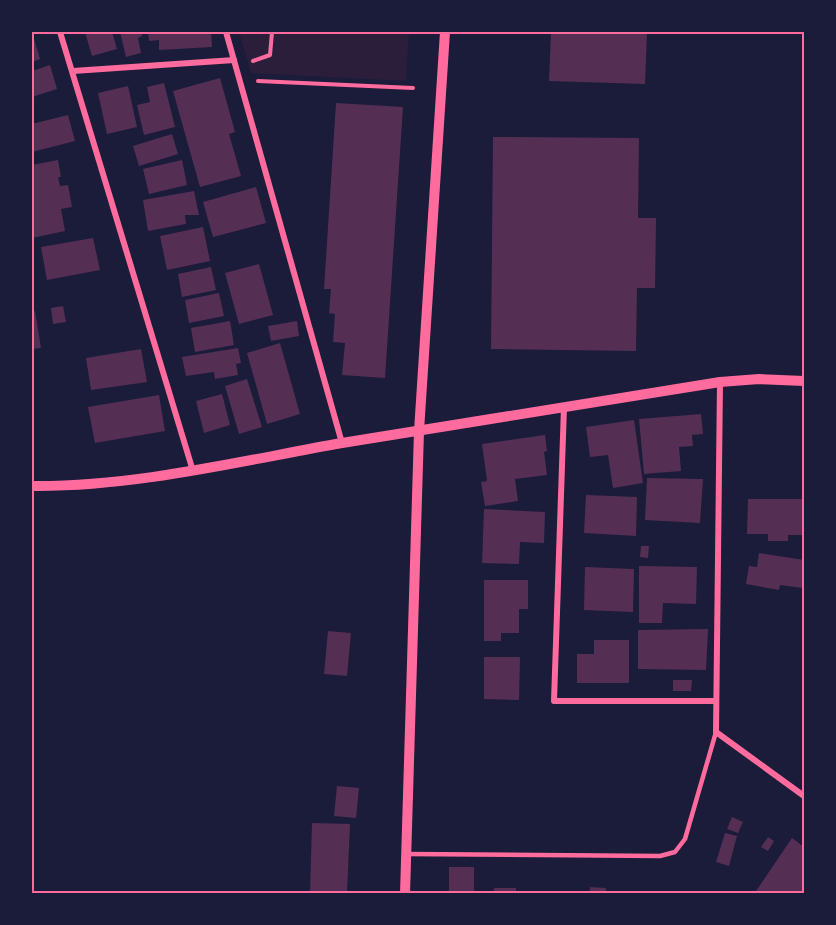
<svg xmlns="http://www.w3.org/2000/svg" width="836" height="925" viewBox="0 0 836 925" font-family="'Golos Text',sans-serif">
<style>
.green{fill:#2a1e3b}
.building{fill:#542f53}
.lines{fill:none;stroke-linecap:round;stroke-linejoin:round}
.path{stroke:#ff6b9d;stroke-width:4}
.service{stroke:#ff6b9d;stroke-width:4.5}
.minor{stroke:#ff6b9d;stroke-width:6}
.tertiary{stroke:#ff6b9d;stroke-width:10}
.neatline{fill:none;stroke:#ff6b9d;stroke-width:2}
</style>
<rect width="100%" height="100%" fill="#1b1b3a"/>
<path class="green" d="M239,32H409L406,81L251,73Z"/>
<g class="building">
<path d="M32,32L40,59L32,62Z"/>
<path d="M85,32H112L117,49L92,56Z"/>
<path d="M120,32H141L142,36L138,38L141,53L126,57Z"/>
<path d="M148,32H211L212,47L159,50V40L149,41Z"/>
<path d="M551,32H647L645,84L549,81Z"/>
<path d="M50,65L57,89L32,97V71Z"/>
<path d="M220,78L235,132L229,134L241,176L200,187L173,91Z"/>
<path d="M164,83L175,127L144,135L137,105L150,102L147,87Z"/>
<path d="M128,86L137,127L107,134L98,93Z"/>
<path d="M336,103L403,107L385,378L342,375L345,343L333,342L335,314L329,313L331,289H324Z"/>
<path d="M68,115L75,141L32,152V124Z"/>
<path d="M172,134L178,154L139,166L133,146Z"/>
<path d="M493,137L639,138L638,218H656L655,288H637L636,351L491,349Z"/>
<path d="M58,160L61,177H58L60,186L68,185L72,207L61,209L65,231L32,238V165Z"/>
<path d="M182,160L187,185L149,194L143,169Z"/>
<path d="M256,187L266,223L213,237L203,202Z"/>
<path d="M194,191L199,215H185L186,224L148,231L143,200Z"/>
<path d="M203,227L210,261L167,270L160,236Z"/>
<path d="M93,238L100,270L47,280L41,247Z"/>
<path d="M259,264L273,315L239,324L225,273Z"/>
<path d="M211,267L216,290L182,297L178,274Z"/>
<path d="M219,293L224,316L189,323L185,300Z"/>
<path d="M63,306L66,322L53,324L51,308Z"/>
<path d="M35,311L41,348L32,349V312Z"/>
<path d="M230,321L234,345L195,352L191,328Z"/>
<path d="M297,321L299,336L271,341L268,326Z"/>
<path d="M280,343L300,414L267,424L247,353Z"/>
<path d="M238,348L241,363L236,364L238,375L215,379L214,372L186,376L182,357Z"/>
<path d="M141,349L147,382L91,390L86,358Z"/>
<path d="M247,379L262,427L239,434L225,386Z"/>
<path d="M222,394L230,425L204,433L196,401Z"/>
<path d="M159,395L165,431L95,443L88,407Z"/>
<path d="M701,414L703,434L692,435L693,446L679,447L681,471L644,474L639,419Z"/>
<path d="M634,420L643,483L613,488L608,455L590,457L586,427Z"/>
<path d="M545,435L547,451L544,452L547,475L515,479L518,501L485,506L481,482L487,481L482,444Z"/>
<path d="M647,478L703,479L700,523L645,520Z"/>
<path d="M586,495L637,497L636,536L584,533Z"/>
<path d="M748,499H804V535H788V541H768V534H747Z"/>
<path d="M484,509L545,512L544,543L520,542L519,564L482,563Z"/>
<path d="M641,546H649L648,558L640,557Z"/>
<path d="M759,553L804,560L803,588L780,585L779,590L746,584L749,566L757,567Z"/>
<path d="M639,566L697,567L696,604L663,603L662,623H639Z"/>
<path d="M585,567L634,569L633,612L584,610Z"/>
<path d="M484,580H528V609H519V633H501V641H484Z"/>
<path d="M708,629L706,670L638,669V630Z"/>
<path d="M328,631L351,633L347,676L324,674Z"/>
<path d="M594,640H629V683H577V654H594Z"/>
<path d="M484,657H520L519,700L484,699Z"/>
<path d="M673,680H692L691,691H673Z"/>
<path d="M337,786L359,788L356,818L334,816Z"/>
<path d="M732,817L743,822L738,833L727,829Z"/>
<path d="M312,823L350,824L347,894H310Z"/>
<path d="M725,833L737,836L729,866L716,862Z"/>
<path d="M768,837L774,841L768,851L761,847Z"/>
<path d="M792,838L804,847V894H754Z"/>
<rect x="449" y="867" width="25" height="27"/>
<path d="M590,887L606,888V894H590Z"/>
<rect x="494" y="888" width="22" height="6"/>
</g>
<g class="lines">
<g class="path">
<path d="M253,61L270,55L272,32"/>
<path d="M258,81L413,88"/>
</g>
<path class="service" d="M406,854L660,856L675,852L685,839L716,732"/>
<g class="minor">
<path d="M60,32L193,471"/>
<path d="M226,32L342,443"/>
<path d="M73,71L234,60"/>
<path d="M720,382L716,732L804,796"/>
<path d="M564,407L554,701H716"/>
</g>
<g class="tertiary">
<path d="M32,486C135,487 240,461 342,443C468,422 594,402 720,382L759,379L804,381"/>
<path d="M405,894L419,431L445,32"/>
</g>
</g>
<rect width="836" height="925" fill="none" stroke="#1b1b3a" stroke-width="66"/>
<rect x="33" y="33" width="770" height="859" class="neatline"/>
</svg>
